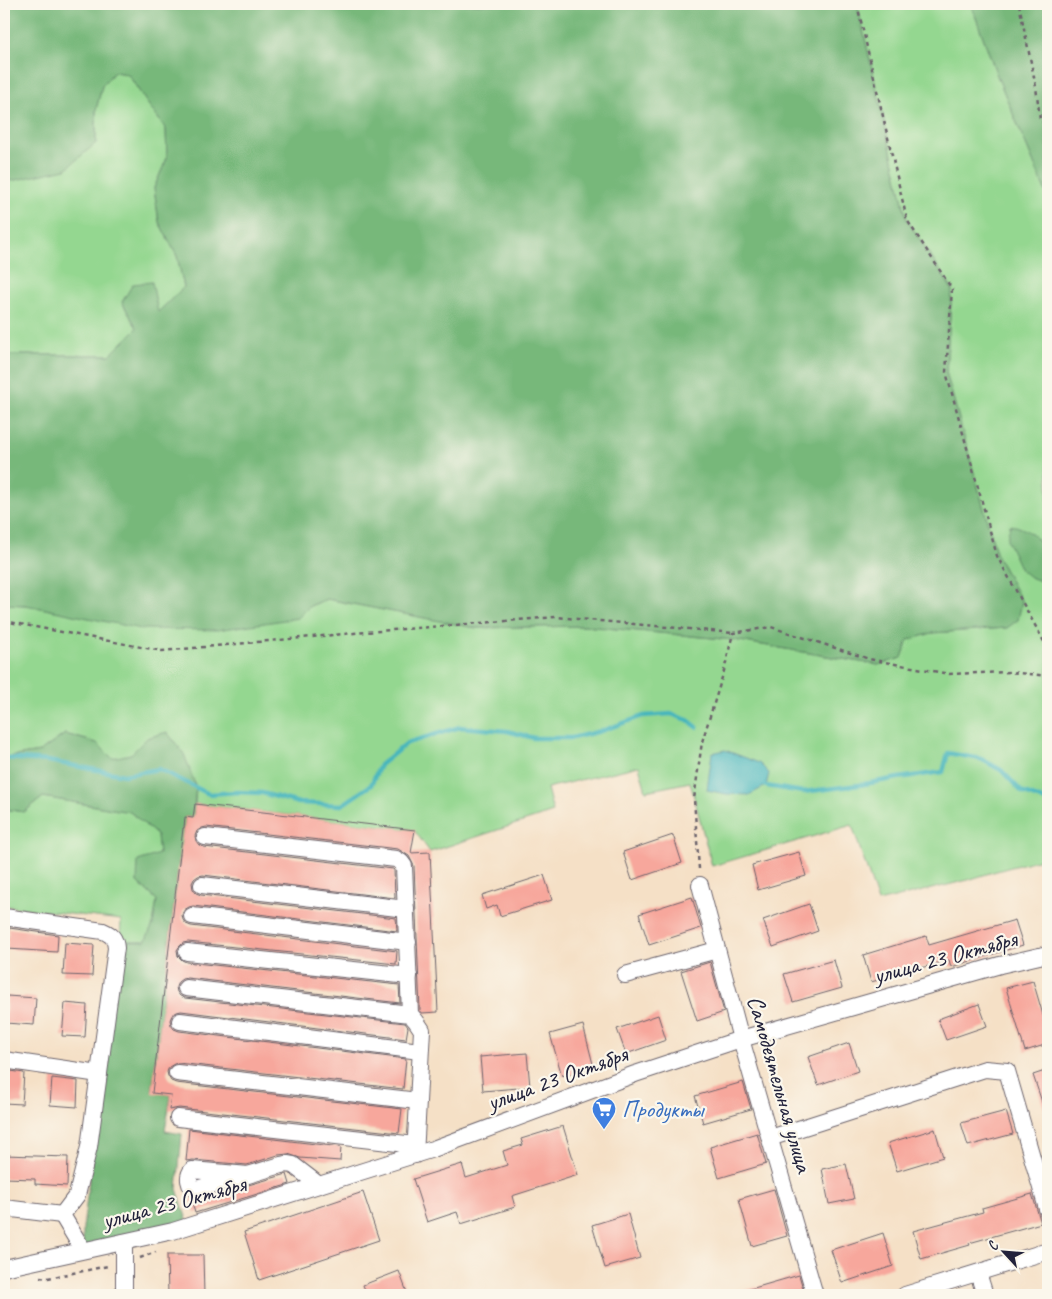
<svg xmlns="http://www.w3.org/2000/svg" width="1052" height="1299" viewBox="0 0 1052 1299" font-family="Caveat,sans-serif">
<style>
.green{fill:#94d790;stroke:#5b7c66}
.forest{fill:#77b87a;stroke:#4c6d5a}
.water{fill:#47b6bc;stroke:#346c7c}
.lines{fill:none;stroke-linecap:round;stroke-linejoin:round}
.stream{stroke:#47b6bc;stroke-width:4.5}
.building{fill:#f7a79c}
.minor-casing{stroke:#6c646c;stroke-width:18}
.path{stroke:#6c646c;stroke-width:2.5;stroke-dasharray:4 4;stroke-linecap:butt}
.minor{stroke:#fff;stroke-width:16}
.labels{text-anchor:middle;stroke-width:4.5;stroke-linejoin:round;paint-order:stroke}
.street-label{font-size:24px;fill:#22223b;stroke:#fbf7ec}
.shop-label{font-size:24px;fill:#366cbe;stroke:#fbf7ec;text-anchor:start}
</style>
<rect width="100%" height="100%" fill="#fbf7ec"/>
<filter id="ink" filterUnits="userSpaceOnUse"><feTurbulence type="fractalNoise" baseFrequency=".02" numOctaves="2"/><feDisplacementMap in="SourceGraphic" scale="10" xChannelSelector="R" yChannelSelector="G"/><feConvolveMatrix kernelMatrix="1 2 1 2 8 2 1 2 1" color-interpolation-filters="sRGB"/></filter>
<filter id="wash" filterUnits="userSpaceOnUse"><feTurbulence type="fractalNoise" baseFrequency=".0096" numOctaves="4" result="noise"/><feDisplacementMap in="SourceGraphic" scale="20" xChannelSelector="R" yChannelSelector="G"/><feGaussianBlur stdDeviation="1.12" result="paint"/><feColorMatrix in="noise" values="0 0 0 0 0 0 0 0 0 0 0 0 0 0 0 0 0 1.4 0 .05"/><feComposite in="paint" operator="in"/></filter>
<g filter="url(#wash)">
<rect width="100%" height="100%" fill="#f5e0c6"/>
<g class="green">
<path d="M857,4H971L998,78L1048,197V857L993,872L968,880L878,902L852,825L712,866L690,782L646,791L639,766L547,788L553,812L430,852L414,830L195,804L196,787L147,738L131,754L112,759L97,743L65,734L40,752L8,757L4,755V604L298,618L310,606L327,599L476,628L585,626L734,640L878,665L908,640L932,633L1007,628L1022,602L997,556L946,372L952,289L907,220Z"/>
<path d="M114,72L128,74L147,103L166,129L167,158L154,188L159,222L177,256L184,287L158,313L122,302L137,328L110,355H4V182L11,181L96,143V110L102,86Z"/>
<path d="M43,797L130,812L157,835L159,854L137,882L157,900L153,925L146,941H120L121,920L4,906V809L24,812Z"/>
</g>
<g class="forest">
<path d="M4,4H857L907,220L952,289L946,372L997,556L1022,602L1018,620L1007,628L932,633L908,640L902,658L878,665L734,640L585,626L476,628L327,599L310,606L298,618L217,630L141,629L26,605L4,604V355H110L137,328L122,302L133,284L152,282L158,312L184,287L177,256L159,222L154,188L167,158L166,129L147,103L128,74L114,72L102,86L96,110V143L66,169L11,181L4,182Z"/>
<path d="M971,4H1048V197L998,78Z"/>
<path d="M1010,525C1027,527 1037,538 1048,551V584L1030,577L1021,570L1007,540Z"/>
<path d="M167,732L184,754L196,787L193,818L185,817L184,828H183L152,1092L171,1095L165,1131L182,1134L177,1189L189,1226L83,1250V1228L120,941H145L153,925L157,900L137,882L138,861L159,854L157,835L130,812L43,797L24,812L4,809V755L9,757L40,752L65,734L97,743L112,758L131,754L147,738Z"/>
</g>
<path class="water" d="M725,750L759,763L769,773L766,786L749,795L726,794L707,790L712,753Z"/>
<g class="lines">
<g class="stream">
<path d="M4,758L48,761L124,775L159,769L209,794L237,792L262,793L299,803L342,805L371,785L380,765L407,743L460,727L507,731L534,738H572L601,731L643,716L671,714L688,720L697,727"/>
<path d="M766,786L803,792L859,785L898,778L943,772L948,753L981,759L1001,770L1022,792L1048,802"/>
</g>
</g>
<g id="blocks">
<g class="building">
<path d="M195,804L415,830L411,853L430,852L438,1012L422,1013L420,1010L414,866L409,856L398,849L206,827L202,828L197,831L195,836L196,841L199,845L204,847L393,869L394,870L395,898L203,875L198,876L194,879L192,883L193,889L196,893L201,895L396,918L397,931L193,906L189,907L184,910L182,915L183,920L186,924L191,926L397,951L396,964L188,942L183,943L179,947L177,950L178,956L182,960L186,962L399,985L400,1003L187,978L182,979L178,982L176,987L177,992L180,996L185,998L405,1023L408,1027L406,1039L181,1011L177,1012L172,1015L170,1020L171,1025L174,1029L179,1031L406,1059L403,1089L178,1063L174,1064L169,1067L167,1072L168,1076L171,1081L176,1083L402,1109L399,1133L179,1108L169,1110L171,1095L152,1093L183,828H184L185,817L193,818Z"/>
<path d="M673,835L682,863L632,880L623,852Z"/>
<path d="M799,852L806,876L758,890L752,865Z"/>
<path d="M544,875L552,900L500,916L497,905L486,909L482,895Z"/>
<path d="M692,897L701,928L649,945L639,914Z"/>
<path d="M809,904L818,931L773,947L763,920Z"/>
<path d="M1015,920L1023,945L951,967L949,960L871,982L863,955L926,936L929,945Z"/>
<path d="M9,928L58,935L57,952L7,949Z"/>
<path d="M65,943L94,945L92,976L63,975Z"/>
<path d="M834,960L842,988L793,1002L784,974Z"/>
<path d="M710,962L724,1012L697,1021L681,971Z"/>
<path d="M1033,981L1048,1032V1044L1025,1051L1006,988Z"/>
<path d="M7,996L36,998L34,1025L5,1023Z"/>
<path d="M65,1003L87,1005L85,1037L62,1036Z"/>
<path d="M979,1004L987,1026L946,1040L938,1019Z"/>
<path d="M658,1015L666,1040L626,1054L617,1029Z"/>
<path d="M583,1025L594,1068L562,1076L550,1034Z"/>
<path d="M849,1043L858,1071L818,1085L808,1057Z"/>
<path d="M527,1053L530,1087L483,1091L480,1057Z"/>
<path d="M4,1070L24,1073L22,1104L4,1103Z"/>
<path d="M1048,1070V1113L1046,1114L1033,1075Z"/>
<path d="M52,1078L78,1081L77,1107L50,1105Z"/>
<path d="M743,1082L751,1109L703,1123L695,1096Z"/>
<path d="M1006,1111L1013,1134L968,1146L961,1123Z"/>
<path d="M563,1126L578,1175L512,1196L515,1207L461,1224L457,1212L427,1222L413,1179L462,1164L466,1178L507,1165L503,1151L523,1145L521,1139Z"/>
<path d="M189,1129L341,1147L340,1161L300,1158L288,1154L278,1155L247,1165L193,1160L186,1161Z"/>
<path d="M935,1129L943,1157L897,1171L888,1143Z"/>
<path d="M757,1133L766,1164L719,1178L710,1147Z"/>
<path d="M4,1155L68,1157L67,1186L35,1184V1179L4,1178Z"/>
<path d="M846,1164L854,1199L829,1204L822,1169Z"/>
<path d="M287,1174L290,1184L195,1213L191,1199H199Z"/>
<path d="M774,1189L787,1236L752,1246L739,1199Z"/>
<path d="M363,1192L379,1240L259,1280L244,1232Z"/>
<path d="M1032,1194L1041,1223L969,1243L970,1245L921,1259L913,1231L983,1212L982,1208Z"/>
<path d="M628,1214L640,1258L605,1268L592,1225Z"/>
<path d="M883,1233L893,1266L842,1283L831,1250Z"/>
<path d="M167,1255H203L204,1295H168Z"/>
<path d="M399,1271L408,1295H367L363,1285Z"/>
<path d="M799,1275L805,1295H740V1292Z"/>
</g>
</g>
</g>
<g filter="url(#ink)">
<use href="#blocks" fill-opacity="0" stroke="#6c646c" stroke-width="1"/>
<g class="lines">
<defs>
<g id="minor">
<path d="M205,837L396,859L401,862L404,866L410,1014L416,1021L422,1030L415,1155"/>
<path d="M202,885L406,909"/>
<path d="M700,885L741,1039L815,1295"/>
<path d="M192,916L408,942"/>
<path d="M4,917L103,931C112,935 115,938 116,948L89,1147L77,1195L62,1215L83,1250"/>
<path d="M187,952L409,976"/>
<path d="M625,975L717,950"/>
<path d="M186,988L410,1014"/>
<path d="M180,1021L420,1051"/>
<path d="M4,1060L99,1074"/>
<path d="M177,1073L418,1101"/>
<path d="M178,1118L415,1145"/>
<path d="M770,1138L985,1069L1007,1071L1048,1212"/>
<path d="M248,1175L196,1189C188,1187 187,1176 192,1170L248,1175L281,1165L287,1164L293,1165L319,1185"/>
<path d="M4,1208L62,1215"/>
<path d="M124,1242V1295"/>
<path d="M4,1268L173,1231L433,1149L635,1074L741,1039L1000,965L1048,954"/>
<path d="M978,1273L985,1295"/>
<path d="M905,1295L1048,1251"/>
</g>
</defs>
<use href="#minor" class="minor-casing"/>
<g class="path">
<path d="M857,4L907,220L952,289L946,372L997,556L1048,649"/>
<path d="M1019,4L1036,87L1040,119L1048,127"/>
<path d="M4,621L162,651L354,633L556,617L733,633"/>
<path d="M699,869L694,799L702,742L724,671L733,633L771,627L869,659L949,674L1009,672L1048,676"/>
<path d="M140,1258L156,1252"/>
<path d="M40,1277L48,1278L108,1266"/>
</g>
<use href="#minor" class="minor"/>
</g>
</g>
<defs>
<symbol id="supermarket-pin" viewBox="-11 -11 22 30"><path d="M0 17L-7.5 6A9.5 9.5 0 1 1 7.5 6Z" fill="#3f7fe0" stroke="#fbf7ec"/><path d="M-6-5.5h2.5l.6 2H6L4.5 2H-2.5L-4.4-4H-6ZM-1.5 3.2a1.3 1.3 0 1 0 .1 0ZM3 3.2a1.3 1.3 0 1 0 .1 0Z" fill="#fff"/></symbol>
</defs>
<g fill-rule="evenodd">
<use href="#supermarket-pin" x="590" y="1095" width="28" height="38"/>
</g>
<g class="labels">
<g class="street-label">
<text transform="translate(945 957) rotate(-15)" y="8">улица 23 Октября</text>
<text transform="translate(557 1078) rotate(-20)" y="8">улица 23 Октября</text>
<text transform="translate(780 1084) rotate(74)" y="8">Самодеятельная улица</text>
<text transform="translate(174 1202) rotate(-15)" y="8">улица 23 Октября</text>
</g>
<g class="shop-label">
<text x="622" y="1117">Продукты</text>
</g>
</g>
<rect width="1052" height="1299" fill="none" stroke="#fbf7ec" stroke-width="20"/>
<g transform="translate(1004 1252) rotate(296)" stroke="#fbf7ec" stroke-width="4" paint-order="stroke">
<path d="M0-4L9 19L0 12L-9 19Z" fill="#22223b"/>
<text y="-8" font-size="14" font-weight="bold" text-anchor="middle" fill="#22223b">С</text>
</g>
</svg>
